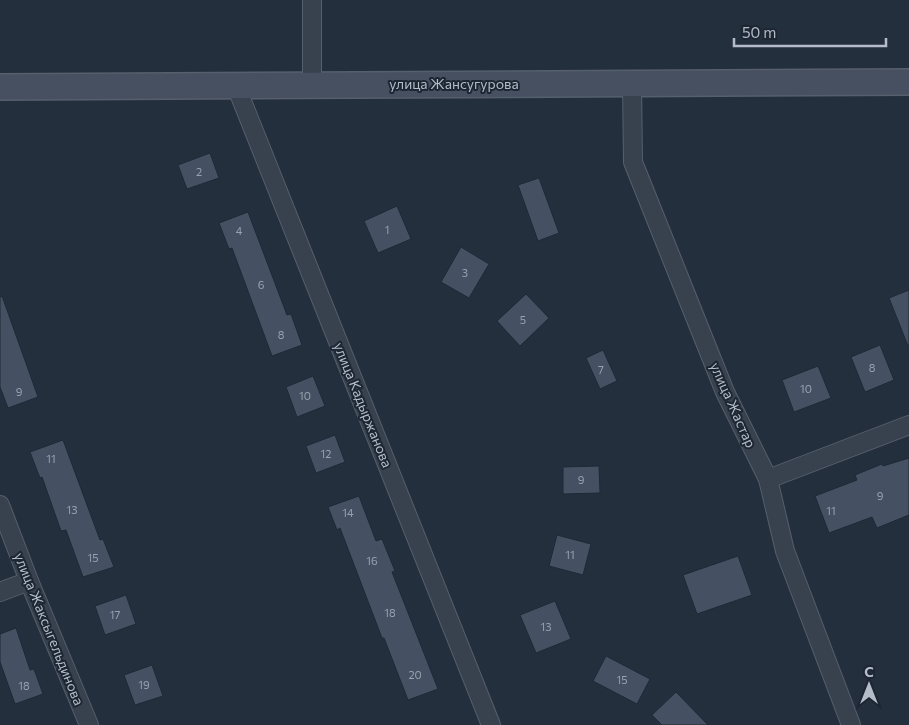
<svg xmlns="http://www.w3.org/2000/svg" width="909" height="725" viewBox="0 0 909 725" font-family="Commissioner,sans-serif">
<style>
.building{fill:#455162;stroke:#1f2835}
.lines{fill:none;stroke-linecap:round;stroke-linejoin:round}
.minor-casing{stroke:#565f6c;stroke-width:20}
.secondary-casing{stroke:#565f6c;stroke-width:28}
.minor{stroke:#38414e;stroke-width:18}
.secondary{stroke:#465061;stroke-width:25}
.labels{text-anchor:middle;stroke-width:4;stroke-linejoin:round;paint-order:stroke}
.number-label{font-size:11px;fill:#98a1af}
.street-label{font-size:14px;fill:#b4bcc9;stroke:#1d2633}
</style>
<rect width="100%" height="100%" fill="#242f3e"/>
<g class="building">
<path d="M210,153L219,178L187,189L178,165Z"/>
<path d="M539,178L559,233L538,241L518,185Z"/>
<path d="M397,206L411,239L378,253L364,221Z"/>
<path d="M248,212L287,315L291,314L302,345L272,356L232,248L229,249L219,223Z"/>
<path d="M461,247L489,264L469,298L441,282Z"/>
<path d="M909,290V346H908L889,298Z"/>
<path d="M526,294L549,318L520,346L497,321Z"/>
<path d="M2,296L38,397L8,408L0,387V297Z"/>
<path d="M880,345L894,380L865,392L851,357Z"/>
<path d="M603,350L617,381L600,389L586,358Z"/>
<path d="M818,366L831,398L794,412L782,380Z"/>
<path d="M313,376L325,406L297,417L286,387Z"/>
<path d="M335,435L345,462L316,473L306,446Z"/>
<path d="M63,440L100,540L103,539L114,567L83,577L66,530L61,531L42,477L40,478L30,452Z"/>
<path d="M909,458V515L877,528L872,517L829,533L815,496L857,480L855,475L882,464L883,466Z"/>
<path d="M599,466L600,493L563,494V467Z"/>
<path d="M359,496L376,541L382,539L395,571L392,572L438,689L408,700L384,638H382L340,528L337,530L328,507Z"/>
<path d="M557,535L591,544L583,575L549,566Z"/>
<path d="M738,556L752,595L697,614L683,575Z"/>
<path d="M126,595L136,624L105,635L95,606Z"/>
<path d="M555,601L571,639L536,653L520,615Z"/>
<path d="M16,628L30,670L34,669L43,694L15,704L0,662V634Z"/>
<path d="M606,656L650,679L637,704L593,681Z"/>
<path d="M152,665L163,696L135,705L124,675Z"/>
<path d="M676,692L708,725H662L652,715Z"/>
</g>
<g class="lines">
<defs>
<g id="minor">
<path d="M312,0V85"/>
<path d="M632,84L633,162L725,392L768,479L785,551L851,725"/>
<path d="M236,86L491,725"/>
<path d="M768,479L909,425"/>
<path d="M0,505L29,581L89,725"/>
<path d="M0,592L29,581"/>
</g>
<path id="secondary" d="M0,87L909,82"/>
</defs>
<use href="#minor" class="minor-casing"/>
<use href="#secondary" class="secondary-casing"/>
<use href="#minor" class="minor"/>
<use href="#secondary" class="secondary"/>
</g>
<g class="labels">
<g class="number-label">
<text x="199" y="176">2</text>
<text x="387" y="234">1</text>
<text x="239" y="235">4</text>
<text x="465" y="277">3</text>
<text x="261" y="289">6</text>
<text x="523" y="324">5</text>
<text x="281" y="339">8</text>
<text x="872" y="372">8</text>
<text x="601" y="374">7</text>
<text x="806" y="393">10</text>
<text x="19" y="396">9</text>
<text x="305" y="400">10</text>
<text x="326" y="458">12</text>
<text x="51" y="463">11</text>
<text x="581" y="484">9</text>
<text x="880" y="500">9</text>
<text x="72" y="514">13</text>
<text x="831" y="515">11</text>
<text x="348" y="517">14</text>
<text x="570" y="559">11</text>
<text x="93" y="562">15</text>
<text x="372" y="565">16</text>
<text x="390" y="617">18</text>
<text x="115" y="619">17</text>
<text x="546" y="631">13</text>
<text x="415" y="679">20</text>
<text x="622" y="684">15</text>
<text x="144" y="689">19</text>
<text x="24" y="690">18</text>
</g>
<g class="street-label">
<text x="454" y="89">улица Жансугурова</text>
<text transform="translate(363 405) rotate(68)" y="5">улица Кадыржанова</text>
<text transform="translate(733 405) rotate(66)" y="5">улица Жастар</text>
<text transform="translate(49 629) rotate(68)" y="5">улица Жаксыгельдинова</text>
</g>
</g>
<g transform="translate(869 685)" stroke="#1d2633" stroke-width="4" paint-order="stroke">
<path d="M0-4L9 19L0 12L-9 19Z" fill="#b4bcc9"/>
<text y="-8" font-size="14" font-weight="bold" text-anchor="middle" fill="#b4bcc9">С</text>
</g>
<path d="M734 38v8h152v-8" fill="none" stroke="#b4bcc9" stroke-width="2.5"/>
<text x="742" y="38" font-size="15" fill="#b4bcc9" stroke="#1d2633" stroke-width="4" paint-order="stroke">50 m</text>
</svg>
